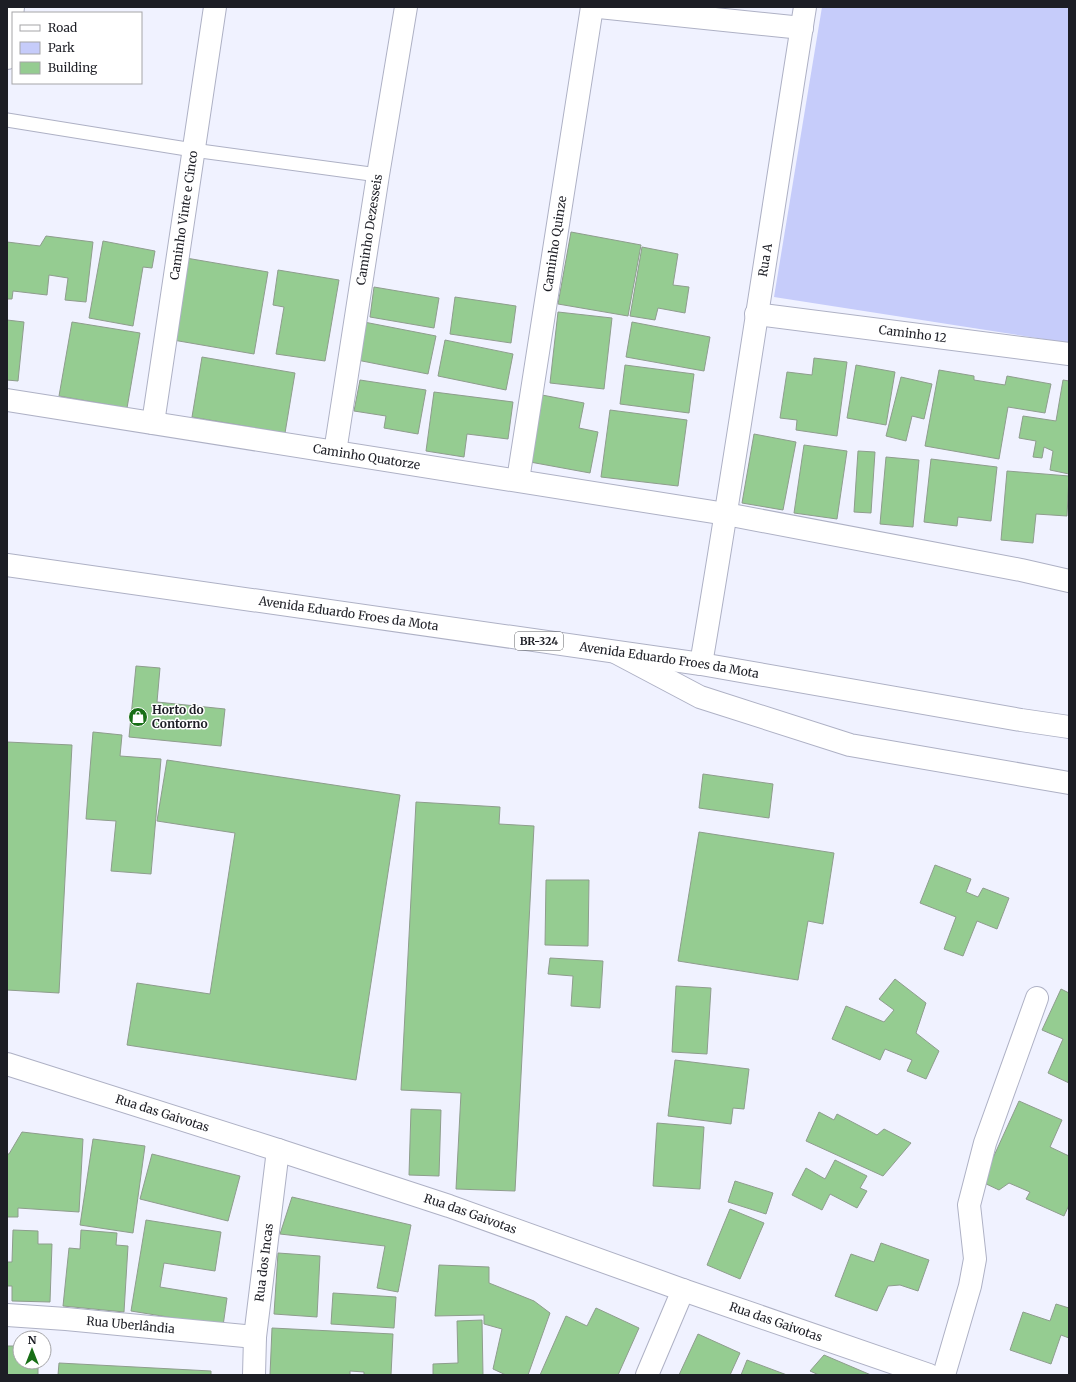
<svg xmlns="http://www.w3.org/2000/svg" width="1076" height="1382" viewBox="0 0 1076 1382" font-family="Merriweather,serif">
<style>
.green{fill:#c6ccfa}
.building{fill:#95cc91;stroke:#8e9d8d}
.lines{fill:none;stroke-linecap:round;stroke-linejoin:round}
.service-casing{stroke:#aeb1c5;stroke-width:15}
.minor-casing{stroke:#aeb1c5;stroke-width:24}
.trunk-casing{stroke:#aeb1c5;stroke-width:24}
.service{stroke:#fff;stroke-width:13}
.minor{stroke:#fff;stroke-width:22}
.trunk{stroke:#fff;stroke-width:22}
.labels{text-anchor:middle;stroke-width:3;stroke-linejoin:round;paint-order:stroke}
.shield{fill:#fff;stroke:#616266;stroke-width:1}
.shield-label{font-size:11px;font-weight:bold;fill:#1d1e25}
.street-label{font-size:12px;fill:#1d1e25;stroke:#fff}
.poi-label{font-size:12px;font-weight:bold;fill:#1d1e25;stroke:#fff;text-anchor:start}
</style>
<rect width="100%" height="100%" fill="#f0f2ff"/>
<path class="green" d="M822,7H1069V343L774,297Z"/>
<g class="building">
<path d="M571,232L641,245L628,316L558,304Z"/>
<path d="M46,236L93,242L86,302L65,300L68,278L49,275L47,295L13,291L12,299H7V242L40,246Z"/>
<path d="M103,241L155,251L152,268L143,267L133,326L89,318Z"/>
<path d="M642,247L678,254L673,285L689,287L685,313L658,308L655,320L630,316Z"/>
<path d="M186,258L268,272L254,354L173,340Z"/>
<path d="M278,270L339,280L325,361L276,354L284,307L273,305Z"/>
<path d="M374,287L439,298L434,328L370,317Z"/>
<path d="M455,297L516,306L511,343L450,334Z"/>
<path d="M558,312L612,318L604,389L550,383Z"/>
<path d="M7,320L24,322L18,381L7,380Z"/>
<path d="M72,322L140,333L127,408L59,396Z"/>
<path d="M364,322L436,336L428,374L357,360Z"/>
<path d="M632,322L710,337L704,371L626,357Z"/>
<path d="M445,340L513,354L506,390L438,376Z"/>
<path d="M202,357L295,373L285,433L192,417Z"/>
<path d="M814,358L847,362L837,436L796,430L797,420L780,418L787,372L812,375Z"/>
<path d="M625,365L694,374L689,413L620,404Z"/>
<path d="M856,365L895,372L886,425L847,418Z"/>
<path d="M939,370L974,376V380L1005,385L1007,376L1051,384L1045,413L1008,407L999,459L925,446Z"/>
<path d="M901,377L932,384L924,419L912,416L906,441L886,436Z"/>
<path d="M360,380L426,390L418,434L384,428L386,416L354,411Z"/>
<path d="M1063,380L1069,381V474L1050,470L1053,451L1044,447L1042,458L1033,457L1036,441L1019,438L1023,416L1056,421Z"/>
<path d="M434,392L513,402L508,439L467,434L464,457L426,451Z"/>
<path d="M542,395L584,403L579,428L598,432L590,473L530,462Z"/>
<path d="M610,410L687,420L678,486L601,477Z"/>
<path d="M754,434L796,442L783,510L742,503Z"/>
<path d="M804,445L847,451L837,519L794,513Z"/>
<path d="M858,451L875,452L871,513L854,512Z"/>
<path d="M886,457L919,460L913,527L880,524Z"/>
<path d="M931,459L997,467L991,521L958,517L957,526L924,522Z"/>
<path d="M1007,471L1069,476L1067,516L1036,514L1033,543L1001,540Z"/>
<path d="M136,666L160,668L157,702L225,709L221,746L129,737Z"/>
<path d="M93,732L122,735L120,756L161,759L151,874L111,871L116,821L86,819Z"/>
<path d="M7,742L72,745L59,993L7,990Z"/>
<path d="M167,760L400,795L356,1080L127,1045L137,983L210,994L235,833L157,821Z"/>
<path d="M703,774L773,784L769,818L699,808Z"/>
<path d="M416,802L500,807L499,824L534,826L515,1191L456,1189L461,1093L401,1090Z"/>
<path d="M699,832L834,853L823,924L808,921L798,980L678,961Z"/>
<path d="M935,865L971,879L966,892L978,897L983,888L1009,898L997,929L977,921L963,956L944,949L956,917L920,903Z"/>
<path d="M546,880H589L588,946L545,945Z"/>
<path d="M550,958L603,961L600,1008L571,1006L573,976L548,974Z"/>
<path d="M895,979L926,1003L916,1033L939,1051L926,1079L907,1071L912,1060L885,1049L880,1060L832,1039L846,1006L884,1022L894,1010L879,999Z"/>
<path d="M676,986L711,988L707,1054L672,1052Z"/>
<path d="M1061,989L1069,993V1083L1048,1073L1063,1039L1042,1030Z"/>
<path d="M675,1060L749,1069L744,1109L733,1108L731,1124L668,1116Z"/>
<path d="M1019,1101L1062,1120L1050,1147L1069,1156V1205L1064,1216L1026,1199L1030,1192L1009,1183L999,1190L982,1182Z"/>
<path d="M411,1109L441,1110L439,1176L409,1175Z"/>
<path d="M819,1112L834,1120L837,1114L877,1135L884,1129L911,1143L883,1176L806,1141Z"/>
<path d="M657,1123L704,1127L700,1189L653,1186Z"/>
<path d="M22,1132L83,1139L79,1212L18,1208V1217H7V1154H9Z"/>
<path d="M93,1139L145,1146L133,1233L80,1225Z"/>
<path d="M152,1154L240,1176L228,1221L140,1199Z"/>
<path d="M835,1160L867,1176L860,1188L867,1191L857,1208L830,1194L822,1210L792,1195L806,1168L825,1179Z"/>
<path d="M735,1181L773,1193L766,1214L728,1202Z"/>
<path d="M292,1197L411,1225L398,1292L377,1288L385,1246L280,1234Z"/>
<path d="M730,1209L764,1223L740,1279L707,1265Z"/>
<path d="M146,1220L221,1232L215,1271L164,1263L160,1287L227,1298L223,1326L131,1311Z"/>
<path d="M13,1230L38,1231V1244H52L50,1302L12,1301V1286H7V1262H12Z"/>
<path d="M81,1230L117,1233L116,1245L128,1246L124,1312L63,1306L69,1248L80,1249Z"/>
<path d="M881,1243L929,1260L918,1291L900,1285L888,1286L877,1311L835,1296L851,1254L874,1262Z"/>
<path d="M278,1253L320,1256L317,1317L274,1314Z"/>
<path d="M439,1265L489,1267V1283L534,1301L550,1313L528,1375H506L493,1369L502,1329L484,1324V1315L435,1316Z"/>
<path d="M333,1293L396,1297L394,1328L331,1324Z"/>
<path d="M1056,1304L1069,1308V1338L1061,1335L1051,1364L1010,1350L1023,1312L1050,1321Z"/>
<path d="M596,1308L639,1328L618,1375H540L566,1316L587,1326Z"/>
<path d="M482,1320L483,1375H433V1364L458,1363L457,1321Z"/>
<path d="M272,1328L393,1334L391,1375H364V1372L350,1371V1375H270Z"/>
<path d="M698,1334L740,1353L730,1375H679Z"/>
<path d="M7,1346H20V1362H38V1375H7Z"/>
<path d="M824,1355L871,1375H819L810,1371Z"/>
<path d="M747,1360L787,1375H741Z"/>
<path d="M59,1363L211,1371V1375H58Z"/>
</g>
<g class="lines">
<defs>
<path id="service" d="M7,120L193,150L378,175"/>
<g id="minor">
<path d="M599,7L802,28"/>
<path d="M7,58L13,7"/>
<path id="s1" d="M756,314L1069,354"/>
<path id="s2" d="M7,400L726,514L1021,570L1069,581"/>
<path id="s3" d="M153,423L215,7"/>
<path id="s4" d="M335,452L378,175L406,7"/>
<path id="s5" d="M518,480L592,7"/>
<path d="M615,652L700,697L850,745L1069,783"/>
<path id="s6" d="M701,664C738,446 770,226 805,7"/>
<path id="s7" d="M7,1064L278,1150L449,1206L683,1290L929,1375"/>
<path id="s8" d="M7,1315L66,1319L255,1337"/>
<path id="s9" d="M254,1375L255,1337L278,1150"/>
<path d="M647,1375L683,1290"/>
<path d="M944,1375L970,1286L975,1259L969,1205L985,1143L1037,998"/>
</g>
<g id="trunk">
<path id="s10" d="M7,565L701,664L1021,720L1069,727"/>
</g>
</defs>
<use href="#service" class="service-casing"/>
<use href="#minor" class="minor-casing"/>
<use href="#trunk" class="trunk-casing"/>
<use href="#service" class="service"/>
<use href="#minor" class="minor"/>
<use href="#trunk" class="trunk"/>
</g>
<defs>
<symbol id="shop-disc" viewBox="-11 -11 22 22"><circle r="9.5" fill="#186e16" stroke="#fff"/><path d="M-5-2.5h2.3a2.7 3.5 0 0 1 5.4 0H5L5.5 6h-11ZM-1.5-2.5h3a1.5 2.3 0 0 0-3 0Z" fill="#fff"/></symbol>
</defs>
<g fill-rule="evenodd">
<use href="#shop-disc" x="127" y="706" width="22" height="22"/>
</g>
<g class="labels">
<rect class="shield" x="515" y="632" width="48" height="18" rx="3"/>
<g class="shield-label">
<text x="539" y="645">BR-324</text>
</g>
<g class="street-label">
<text dy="4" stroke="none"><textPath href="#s3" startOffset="210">Caminho Vinte e Cinco</textPath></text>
<text dy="4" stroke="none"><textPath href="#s4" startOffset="225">Caminho Dezesseis</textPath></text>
<text dy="4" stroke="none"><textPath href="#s5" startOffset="239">Caminho Quinze</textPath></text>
<text dy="4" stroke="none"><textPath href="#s6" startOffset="409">Rua A</textPath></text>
<text dy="4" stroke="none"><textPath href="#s1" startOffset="158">Caminho 12</textPath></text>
<text dy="4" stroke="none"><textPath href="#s2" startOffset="364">Caminho Quatorze</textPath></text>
<text dy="4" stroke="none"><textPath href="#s10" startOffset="345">Avenida Eduardo Froes da Mota</textPath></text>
<text dy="4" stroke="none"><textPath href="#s10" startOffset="669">Avenida Eduardo Froes da Mota</textPath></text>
<text dy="4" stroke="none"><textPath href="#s7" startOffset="163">Rua das Gaivotas</textPath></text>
<text dy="4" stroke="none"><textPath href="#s7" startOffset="487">Rua das Gaivotas</textPath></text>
<text dy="4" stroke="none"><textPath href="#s9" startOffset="113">Rua dos Incas</textPath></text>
<text dy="4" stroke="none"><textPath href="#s7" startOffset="811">Rua das Gaivotas</textPath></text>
<text dy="4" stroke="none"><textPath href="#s8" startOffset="124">Rua Uberlândia</textPath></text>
</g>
<g class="poi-label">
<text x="152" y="714">Horto do<tspan x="152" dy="14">Contorno</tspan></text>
</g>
</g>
<rect width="1076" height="1382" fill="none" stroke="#1d1e25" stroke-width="16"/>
<rect x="12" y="12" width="130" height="72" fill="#ffffff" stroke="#a5a5a8"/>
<rect x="20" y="25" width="20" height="6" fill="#ffffff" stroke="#a5a5a8"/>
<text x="48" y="32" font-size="12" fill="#1d1e25">Road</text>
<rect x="20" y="42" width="20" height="12" fill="#c6ccfa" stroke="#a5a5a8"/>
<text x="48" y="52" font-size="12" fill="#1d1e25">Park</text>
<rect x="20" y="62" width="20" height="12" fill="#95cc91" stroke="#a5a5a8"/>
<text x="48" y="72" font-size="12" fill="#1d1e25">Building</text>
<g transform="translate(32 1350)"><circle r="19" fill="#ffffff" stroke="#a5a5a8"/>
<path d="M0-3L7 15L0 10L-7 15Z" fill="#186e16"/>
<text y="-6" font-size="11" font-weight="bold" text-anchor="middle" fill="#1d1e25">N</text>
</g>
</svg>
